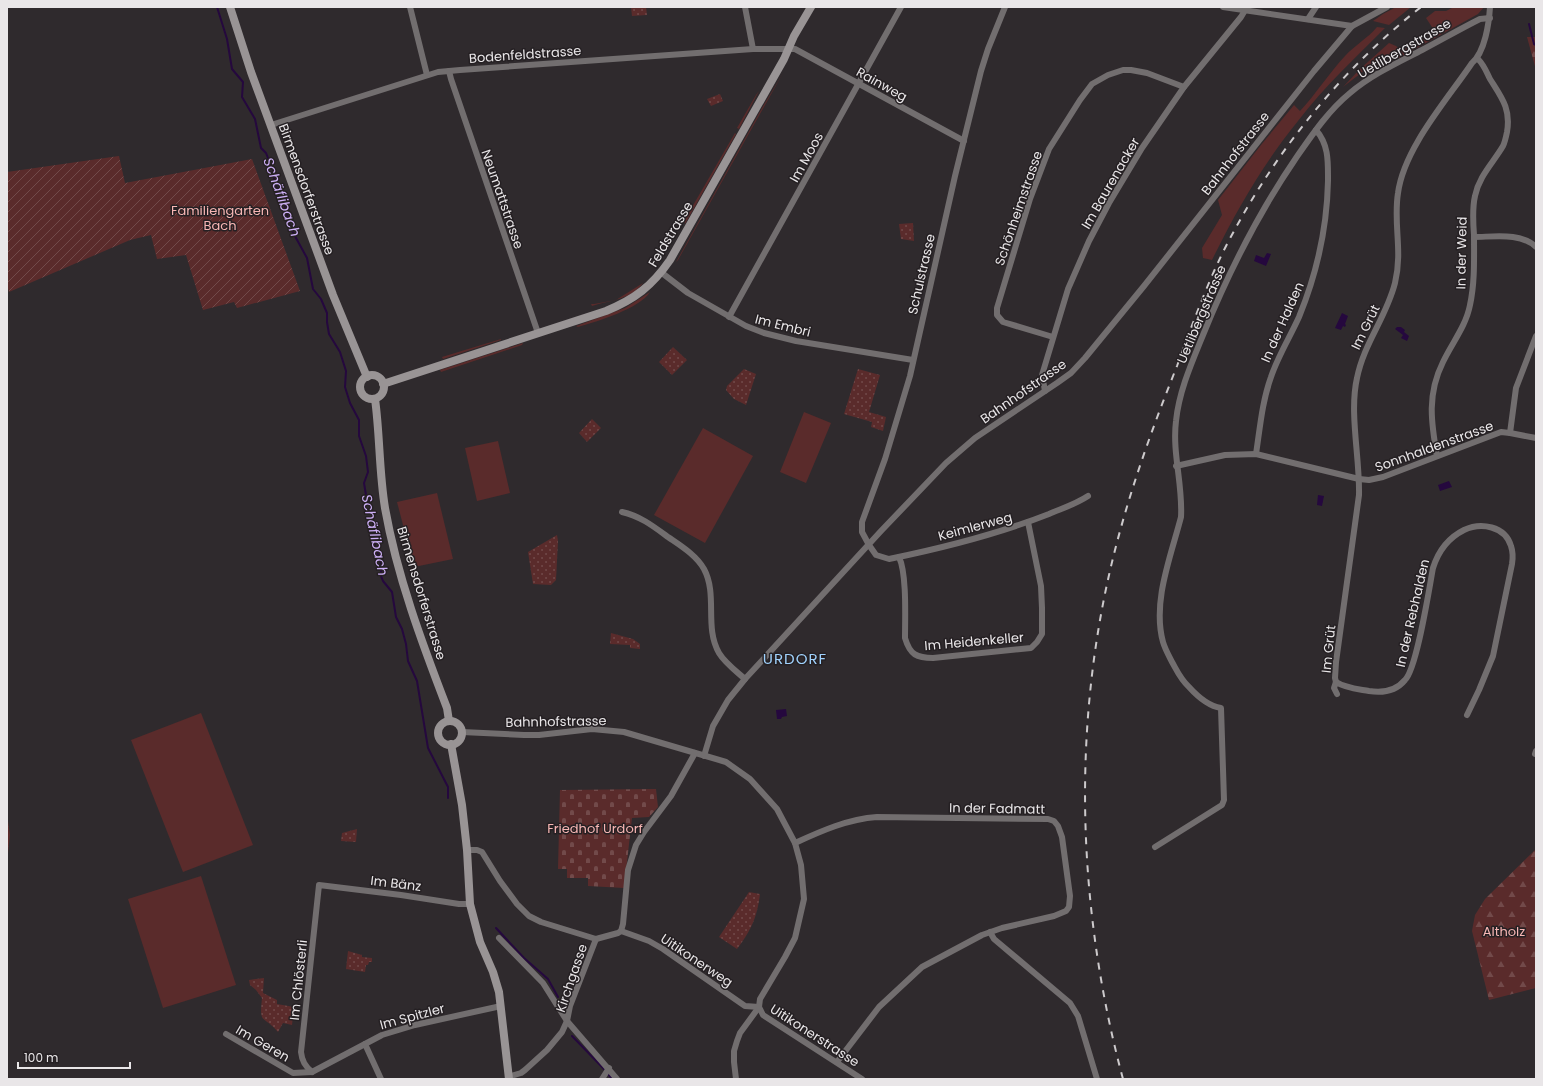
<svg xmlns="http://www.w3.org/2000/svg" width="1543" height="1086" viewBox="0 0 1543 1086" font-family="Poppins,sans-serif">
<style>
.grass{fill:#5a2b2b}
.forest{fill:url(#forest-firs)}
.cemetery{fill:url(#cemetery-stones)}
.park{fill:url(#park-dots)}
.garden{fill:url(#garden-furrows)}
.water{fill:#25083e}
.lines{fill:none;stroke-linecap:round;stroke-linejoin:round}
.stream{stroke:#25083e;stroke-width:2}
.minor{stroke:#726e6f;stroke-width:6}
.secondary{stroke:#999495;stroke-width:8}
.rail{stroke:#cdcacc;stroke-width:2;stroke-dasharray:7 7;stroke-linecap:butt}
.labels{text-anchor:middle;stroke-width:3;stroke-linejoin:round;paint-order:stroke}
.street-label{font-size:13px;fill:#e9e6e8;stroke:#252023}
.park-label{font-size:13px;fill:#f7b6b4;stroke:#252023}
.water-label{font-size:14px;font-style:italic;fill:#ccaff5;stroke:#252023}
.quarter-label{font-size:15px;letter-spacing:1px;fill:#a0d2fd;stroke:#252023}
</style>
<defs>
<pattern id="forest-firs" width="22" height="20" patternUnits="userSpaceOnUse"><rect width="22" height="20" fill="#5a2b2b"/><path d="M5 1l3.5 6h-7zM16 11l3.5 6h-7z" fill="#724a4a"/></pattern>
<pattern id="cemetery-stones" width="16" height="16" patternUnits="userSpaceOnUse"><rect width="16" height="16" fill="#5a2b2b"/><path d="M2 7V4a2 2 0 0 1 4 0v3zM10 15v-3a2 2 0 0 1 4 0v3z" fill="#724a4a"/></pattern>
<pattern id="park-dots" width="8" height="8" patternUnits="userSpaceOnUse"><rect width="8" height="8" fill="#5a2b2b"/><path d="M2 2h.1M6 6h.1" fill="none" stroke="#724a4a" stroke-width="1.8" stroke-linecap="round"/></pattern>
<pattern id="garden-furrows" width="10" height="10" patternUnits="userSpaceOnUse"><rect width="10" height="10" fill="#5a2b2b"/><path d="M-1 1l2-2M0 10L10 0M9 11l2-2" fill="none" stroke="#724a4a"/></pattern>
</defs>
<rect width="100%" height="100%" fill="#2f2a2d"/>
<g class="grass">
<path d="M1396,7H1411L1389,25L1373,21L1383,14Z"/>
<path d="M1454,7H1484L1478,14L1399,58L1393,54L1365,70L1343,87L1359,70L1389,43L1396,46L1401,51L1436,33L1426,18L1435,11H1446Z"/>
<path d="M1377,27L1385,28C1355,58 1324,87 1298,121C1263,164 1236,211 1212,260L1203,258L1202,248L1222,215L1218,200L1261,145L1294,105L1300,111C1316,94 1329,73 1345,56C1355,45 1368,38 1377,27Z"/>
<path d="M783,73L678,260L676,262L762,108Z"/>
<path d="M759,91L739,129L737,128L756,95Z"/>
<path d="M735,133L736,134L685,224L684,221Z"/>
<path d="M643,283C631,300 610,300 592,306L591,304H594L616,300Z"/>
<path d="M650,292C639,309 598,321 578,327L576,326L625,308Z"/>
<path d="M501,339V340L443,359L442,357Z"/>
<path d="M523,343L522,345L441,372L440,370Z"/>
<path d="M804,412L831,423L806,483L780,472Z"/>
<path d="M703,428L753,456L705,543L654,515Z"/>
<path d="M498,441L510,493L477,501L465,448Z"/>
<path d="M437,493L453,559L414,567L397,502Z"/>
<path d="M201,713L253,845L183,872L131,740Z"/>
<path d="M201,876L236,985L163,1008L128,899Z"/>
</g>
<g class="forest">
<path d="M1527,37H1536V70Z"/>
<path d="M7,814L10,835L7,862Z"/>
<path d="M1536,849V988L1489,1000L1472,931L1475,915L1485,899Z"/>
</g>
<path class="cemetery" d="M656,789L658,807L649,817L632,818L624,888L588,886V878H567V869H558L560,790Z"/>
<g class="park">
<path d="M631,7H646L647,15L632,16Z"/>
<path d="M720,94L723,101L711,106L707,99Z"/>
<path d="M913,223L914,241L901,239L899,224Z"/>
<path d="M673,347L687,360L672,375L659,362Z"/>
<path d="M744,369L756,374L746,405L734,399L726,390L727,386Z"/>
<path d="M858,369L880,375L869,412L886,417L883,431L871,427L872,422L844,414Z"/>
<path d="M592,419L601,428L587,442L579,433Z"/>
<path d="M557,535L558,541L556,580L551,585L533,584L528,552Z"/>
<path d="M611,633L633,639L640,644V649L630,648V645L610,644Z"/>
<path d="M357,829L356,842L341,841L342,833Z"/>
<path d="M749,892L760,894C757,918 751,930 737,949L719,937Z"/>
<path d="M348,951L362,955V957L372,958V962H369L368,965H366L365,972L346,969Z"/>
<path d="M264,978L263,993L277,1000V1004L294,1007L292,1025L283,1023L278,1032C263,1014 259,1026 262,998L256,990L250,985L249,980Z"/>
</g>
<path class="garden" d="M119,156L125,183L252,159L300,291L237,308L234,302L203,310L186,255L157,259L151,235L130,240L9,292L7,285V172Z"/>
<g class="water">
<path d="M1267,253L1271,254L1266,266L1254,261L1256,255L1264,258Z"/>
<path d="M1342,313L1348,316L1345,324L1346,325L1345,327L1343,326L1341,330L1335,328Z"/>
<path d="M1397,327H1401L1405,330L1404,332L1409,336L1407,341L1401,338L1403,335L1395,329Z"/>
<path d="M1449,481L1452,487L1440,491L1438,485Z"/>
<path d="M1318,495L1324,496L1322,506L1317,505Z"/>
<path d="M786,709L787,716L782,717L781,719H777L776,710Z"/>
</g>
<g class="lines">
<g class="stream">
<path d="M217,7L227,39L232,69L243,82L242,97L255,119L261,148L266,153L274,173V180L276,187L282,194L290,227L307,258L313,289L321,299L327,313V322L329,334L340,352L346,371L345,387L350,403L359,420V436L366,456L368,472L364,483L366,495L372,511L375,545L381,564V576L383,581L392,592L396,617L402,629L406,644L408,661L417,681L428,748L448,787V798"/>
<path d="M1529,24L1534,44L1536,45"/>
<path d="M496,928L524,958L548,979L558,997"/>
<path d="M572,1036L605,1070"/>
<path d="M608,1074L612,1079"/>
</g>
<g class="minor">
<path d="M410,7L427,75"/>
<path d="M745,7L753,49"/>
<path d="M1005,7L988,49L981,71L955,176L910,376L885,459L862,522V532L869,545L876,555L889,559C943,548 998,534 1049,514C1063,508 1076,504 1088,496"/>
<path d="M1223,7L1352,26"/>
<path d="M1308,19L1316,7"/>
<path d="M449,71L451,79L538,333"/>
<path d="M271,125L438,72L460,70L753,49H795L964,141"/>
<path d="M1474,237C1493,237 1521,232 1536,247"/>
<path d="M662,273L688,293L746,326L764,333L796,341L913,360"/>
<path d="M729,317L901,7"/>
<path d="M1053,337L1003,322L997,315V308L1030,199L1049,149L1080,100L1092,84L1108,75L1123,70H1131L1147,73L1184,87"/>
<path d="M1045,391L1042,375L1068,289L1089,241L1109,203L1142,148L1184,87L1241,17L1247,7"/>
<path d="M1510,433L1516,388L1536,336"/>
<path d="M1256,454C1260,428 1262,402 1271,377C1278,356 1290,337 1299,317C1317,273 1327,228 1328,181C1328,162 1329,145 1316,130"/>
<path d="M1437,456C1431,422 1427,394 1443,362C1452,343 1466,326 1470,305C1475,282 1474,258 1474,235C1473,222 1472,209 1475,196C1479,176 1493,163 1503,146C1505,142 1506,137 1507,132C1511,109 1502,98 1490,79C1486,71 1484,65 1478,59"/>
<path d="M1176,466L1225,455L1256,454L1359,479L1369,480L1383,477L1501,432L1510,433L1536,438"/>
<path d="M622,512C640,516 653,526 668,537C681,546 696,555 704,569C718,595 704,627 719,653C725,663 736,671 745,679"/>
<path d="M899,557C907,574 905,618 905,638C910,655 917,658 933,658L1031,648L1037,642L1042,634V608L1041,586L1028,522"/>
<path d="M1336,682L1335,678L1336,662L1359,495C1360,458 1349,413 1357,378C1364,343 1386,318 1395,283C1403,250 1393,224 1398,193C1404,148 1447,100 1472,63C1485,52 1489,23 1490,7"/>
<path d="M1336,682C1345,688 1358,689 1369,691C1382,693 1396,691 1405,680C1417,668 1429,589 1433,568C1438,552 1448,538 1464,530C1481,522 1505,526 1511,546C1513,552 1513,558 1512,564L1493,656L1479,690L1467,715"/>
<path d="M1336,682L1334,688L1337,694"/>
<path d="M462,732L524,735H539L592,729L624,732L726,762L750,779L777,809L795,843L801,865L804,899L795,938L785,957L760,999L759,1007L740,1033L737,1041L734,1051V1062L736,1079"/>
<path d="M1535,754L1536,751"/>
<path d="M704,756L713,726L728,700L745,679L881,531L946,463L975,438L1057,383L1071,373L1085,358L1144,286L1314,71L1352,26L1387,7"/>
<path d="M795,843C821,831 848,819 877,817L1048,819L1054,821L1058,826L1062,837L1070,896L1069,907L1066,911L1054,916L1002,928L982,935L922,967L879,1007L837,1062"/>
<path d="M1155,847L1222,805L1224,800L1221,708C1208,706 1198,697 1189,687C1181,680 1177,671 1172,662C1169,656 1165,649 1163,642C1152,602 1171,556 1181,517C1183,485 1172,453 1176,421C1179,391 1192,362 1203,335C1229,271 1257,215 1296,158C1312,135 1328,111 1350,93C1371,75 1397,63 1422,50C1441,40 1460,29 1480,19L1490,18"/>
<path d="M467,850H477L482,852L500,881L517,904L529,916L541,922L596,939L618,933L621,931L623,924L628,870L636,845L644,832L671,796L695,753"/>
<path d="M621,931L649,941L663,949L745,1006L759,1007"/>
<path d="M990,932L994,939L1070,1003L1078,1016L1097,1079"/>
<path d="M499,938L543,983L567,1021L617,1079"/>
<path d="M759,1007L763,1015L862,1079"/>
<path d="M226,1034L293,1073L312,1072L382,1035L415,1025L501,1006"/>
<path d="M365,1044L381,1079"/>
<path d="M312,1072C305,1066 302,1061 301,1052L319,885L401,895L459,904H470"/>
<path d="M508,1077L521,1073L525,1070L547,1050L562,1032L567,1021L570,1006L596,939"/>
<path d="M602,1079L609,1068"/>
</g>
<g class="secondary">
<path d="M230,7L251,72L333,295L367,377"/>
<circle cx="372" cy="387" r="12"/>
<path d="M383,384L606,311C635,299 652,286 670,260L784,59L794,36L811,7"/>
<path d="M375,399C380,435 379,472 385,508C397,576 422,643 447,708L449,721"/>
<circle cx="450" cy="733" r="12"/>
<path d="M451,744L462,805L467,850L470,904L480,942L493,972L499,992L509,1079"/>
</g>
<path class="rail" d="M1123,1079C1077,908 1071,723 1115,550C1131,487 1153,426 1177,366C1191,328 1205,289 1223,252C1271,157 1337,73 1421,7"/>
</g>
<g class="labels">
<g class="street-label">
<text transform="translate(1404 48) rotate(-30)" y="5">Uetlibergstrasse</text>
<text transform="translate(525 54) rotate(-4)" y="5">Bodenfeldstrasse</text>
<text transform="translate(882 84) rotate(29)" y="5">Rainweg</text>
<text transform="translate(1235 153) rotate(-52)" y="5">Bahnhofstrasse</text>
<text transform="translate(806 157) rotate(-61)" y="5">Im Moos</text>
<text transform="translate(1110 183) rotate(-60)" y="5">Im Baurenacker</text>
<text transform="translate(307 189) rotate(70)" y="5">Birmensdorferstrasse</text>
<text transform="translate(503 199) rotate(71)" y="5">Neumattstrasse</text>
<text transform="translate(1018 208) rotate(-71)" y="5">Schönheimstrasse</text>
<text transform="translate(670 234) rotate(-59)" y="5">Feldstrasse</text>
<text transform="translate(1461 253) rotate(-89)" y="5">In der Weid</text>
<text transform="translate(921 274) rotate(-77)" y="5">Schulstrasse</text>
<text transform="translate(1201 314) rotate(-67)" y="5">Uetlibergstrasse</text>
<text transform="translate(1282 322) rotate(-66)" y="5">In der Halden</text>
<text transform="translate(783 325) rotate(14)" y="5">Im Embri</text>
<text transform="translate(1365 327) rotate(-64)" y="5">Im Grüt</text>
<text transform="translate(1023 391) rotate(-35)" y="5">Bahnhofstrasse</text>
<text transform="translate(1434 446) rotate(-20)" y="5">Sonnhaldenstrasse</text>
<text transform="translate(975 526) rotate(-15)" y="5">Keimlerweg</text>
<text transform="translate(422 593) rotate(73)" y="5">Birmensdorferstrasse</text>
<text transform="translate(1412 613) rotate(-77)" y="5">In der Rebhalden</text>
<text transform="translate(974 641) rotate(-5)" y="5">Im Heidenkeller</text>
<text transform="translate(1328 649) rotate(-84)" y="5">Im Grüt</text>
<text transform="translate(556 721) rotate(-1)" y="5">Bahnhofstrasse</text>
<text transform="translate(997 808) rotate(1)" y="5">In der Fadmatt</text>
<text transform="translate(396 883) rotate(7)" y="5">Im Bänz</text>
<text transform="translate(697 960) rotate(34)" y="5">Uitikonerweg</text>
<text transform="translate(571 978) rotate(-71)" y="5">Kirchgasse</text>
<text transform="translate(298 980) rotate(-84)" y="5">Im Chlösterli</text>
<text transform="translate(412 1016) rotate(-15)" y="5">Im Spitzler</text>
<text transform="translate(815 1035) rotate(33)" y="5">Uitikonerstrasse</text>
<text transform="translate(263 1043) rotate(30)" y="5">Im Geren</text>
</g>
<g class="park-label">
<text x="220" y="215">Familiengarten<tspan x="220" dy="15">Bach</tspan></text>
<text x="595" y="833">Friedhof Urdorf</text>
<text x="1504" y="936">Altholz</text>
</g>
<g class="water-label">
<text transform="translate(282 197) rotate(70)" y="5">Schäflibach</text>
<text transform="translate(375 535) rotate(78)" y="5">Schäflibach</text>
</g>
<g class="quarter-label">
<text x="795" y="664">URDORF</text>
</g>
</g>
<rect width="1543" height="1086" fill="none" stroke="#e9e6e8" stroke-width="16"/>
<path d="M18 1062v6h112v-6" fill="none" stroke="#e9e6e8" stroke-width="2"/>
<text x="24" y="1062" font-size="12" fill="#e9e6e8" stroke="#252023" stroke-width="3" paint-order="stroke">100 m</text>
</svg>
